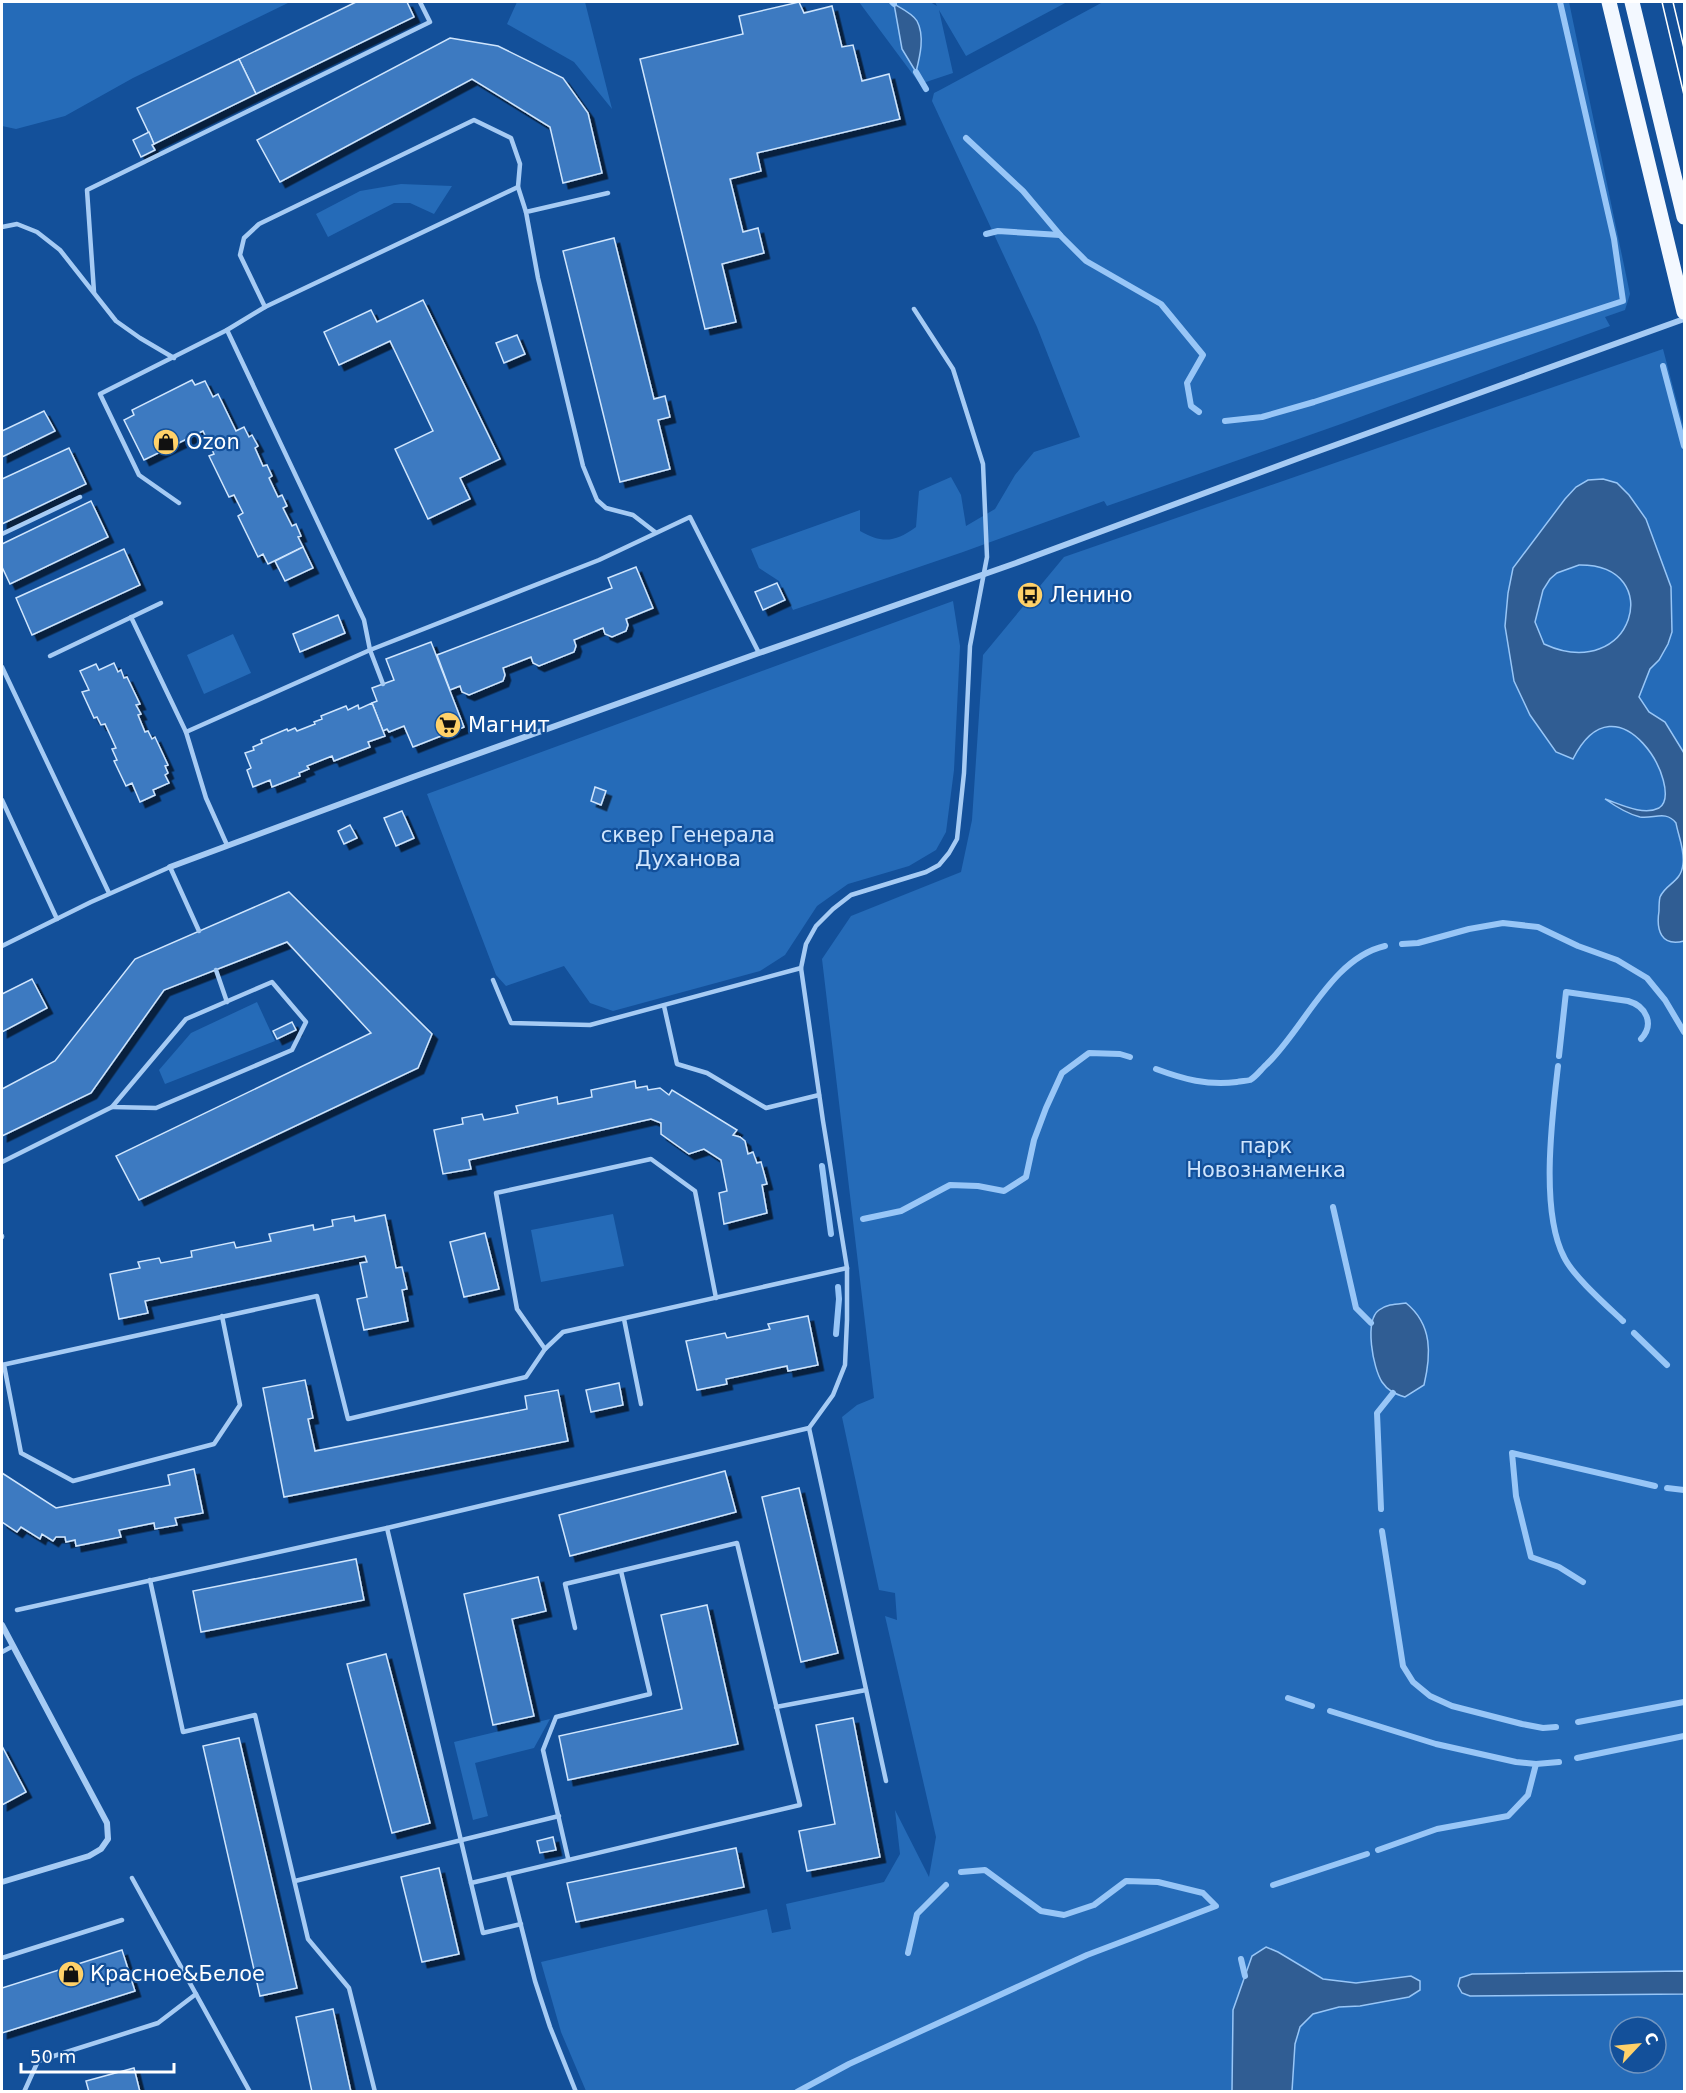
<svg xmlns="http://www.w3.org/2000/svg" width="1686" height="2093" viewBox="0 0 1686 2093" font-family="'DejaVu Sans',sans-serif">
<style>
.green{fill:#256bb8;fill-rule:evenodd}
.water{fill:#305d93;stroke:#98c6f7;stroke-width:1.5;fill-rule:evenodd}
.lines{fill:none;stroke-linecap:round;stroke-linejoin:round}
.stream{stroke:#98c6f7;stroke-width:6}
.building{fill:#3c7ac1;stroke:#cfe5fd;stroke-width:1.5;filter:url(#shadow)}
.lane{stroke:#a6cbf4;stroke-width:4.5}
.street{stroke:#a6cbf4;stroke-width:6}
.primary{stroke:#f3f8ff;stroke-width:15}
.tram{stroke:#fff;stroke-width:1.5}
.labels{text-anchor:middle;stroke-width:4.5;stroke-linejoin:round;paint-order:stroke}
.poi-label{font-size:21px;fill:#fff;stroke:#13509a;text-anchor:start}
.park-label{font-size:21px;fill:#cfe5fd;stroke:#13509a}
</style>
<defs>
<filter id="shadow"><feDropShadow dx="5.5" dy="5.5" stdDeviation="0" flood-color="#0009"/></filter>
</defs>
<rect width="100%" height="100%" fill="#13509a"/>
<g class="green">
<path d="M2,2H290L133,78L65,116L16,129L2,126Z"/>
<path d="M517,2H585L612,109L574,62L507,24Z"/>
<path d="M859,2H930L937,6L935,2H1067L966,56L939,10L953,73L920,84Z"/>
<path d="M1103,2H1569L1630,294L1625,310L1605,317L1610,326L1341,424L1107,506L1104,501L963,552L793,610L779,581L759,568L751,549L860,510V531C883,544 895,542 916,527L919,491L951,477L961,495L966,526L995,509L1015,475L1034,452L1080,437L1037,327L932,101L934,93L940,90Z"/>
<path d="M401,184L452,186L434,214L410,203H394L328,237L316,214L360,191Z"/>
<path d="M1663,349L1684,429V2091H586L561,2032L541,1962L767,1909L772,1933L791,1929L786,1904L884,1882L900,1854L895,1810L929,1877L936,1837L885,1616L897,1620L895,1593L879,1590L842,1417L857,1405L874,1398L822,959L851,916L961,872L972,820L983,655L1064,557ZM1620,2027H1656V2063H1620Z"/>
<path d="M953,601L960,646L954,770L946,832L936,850L909,866L848,884L817,906L785,955L760,971L613,1011L590,1003L564,966L506,986L496,975L427,794Z"/>
<path d="M233,634L251,673L204,694L187,655Z"/>
<path d="M257,1002L275,1041L165,1084L159,1070L191,1033Z"/>
<path d="M613,1214L624,1266L541,1282L531,1230Z"/>
<path d="M550,1719L534,1748L475,1763L488,1816L473,1820L454,1742Z"/>
</g>
<g class="water">
<path d="M894,4C901,8 913,14 917,21C925,36 920,56 916,72L902,49Z"/>
<path d="M1603,479L1617,483L1629,495L1646,519L1671,587L1672,632L1668,644L1659,660L1650,669L1639,697L1649,712L1665,722L1684,753V941C1661,947 1656,930 1659,911C1659,907 1659,901 1660,897C1666,883 1681,883 1683,864C1685,850 1678,835 1676,823C1666,810 1654,819 1640,817C1627,814 1615,806 1605,799C1620,804 1643,816 1659,808C1686,790 1618,670 1573,759L1556,752L1530,715L1514,681L1505,626L1508,593L1513,568L1565,499L1576,487L1588,480ZM1579,565C1668,564 1633,685 1544,644L1535,622L1543,590L1550,579L1557,573Z"/>
<path d="M1406,1303C1433,1325 1431,1355 1424,1385L1405,1397C1395,1394 1388,1391 1382,1382C1373,1368 1364,1321 1379,1310C1387,1304 1397,1304 1406,1303Z"/>
<path d="M1266,1947L1278,1952L1323,1979L1356,1983L1411,1976L1420,1981V1990L1409,1997L1360,2006L1339,2007L1313,2014L1300,2027L1295,2044L1292,2091H1232L1233,2010L1252,1956Z"/>
<path d="M1684,1971V1994L1470,1996L1462,1993L1458,1986L1460,1978L1472,1974Z"/>
</g>
<g class="lines">
<g class="stream">
<path d="M892,2L894,4"/>
<path d="M916,72L926,89"/>
<path d="M966,138L1023,191L1060,235"/>
<path d="M986,234L998,231L1060,235L1086,261L1161,304L1203,355L1187,383L1191,406L1199,412"/>
<path d="M1663,366L1684,446"/>
<path d="M1225,421L1262,417L1314,402L1623,301L1614,239L1560,2"/>
<path d="M1402,944L1418,943L1469,929L1503,923L1538,927L1578,946L1617,960L1647,978L1665,1000L1684,1032"/>
<path d="M1559,1056L1566,992L1628,1001C1646,1006 1655,1024 1641,1039"/>
<path d="M1558,1066C1552,1118 1540,1211 1564,1257C1573,1276 1606,1305 1623,1321"/>
<path d="M1156,1069C1183,1079 1208,1086 1237,1082C1240,1081 1247,1081 1250,1080C1256,1077 1262,1068 1267,1064C1305,1027 1332,958 1385,946"/>
<path d="M822,1166L831,1234"/>
<path d="M1333,1207L1356,1308L1371,1323"/>
<path d="M863,1219L901,1211L950,1185L978,1186L1004,1191L1026,1177L1034,1140L1046,1108L1062,1073L1089,1053L1120,1054L1130,1057"/>
<path d="M1634,1333L1667,1365"/>
<path d="M836,1334L839,1299L838,1287"/>
<path d="M1667,1488L1684,1490"/>
<path d="M1381,1509L1377,1413L1393,1393"/>
<path d="M1382,1531L1403,1666L1413,1682L1430,1696L1452,1706L1522,1724L1543,1728L1556,1727"/>
<path d="M1583,1582L1559,1567L1531,1557L1516,1496L1512,1453L1655,1486"/>
<path d="M1288,1698L1312,1706"/>
<path d="M1330,1711L1436,1744L1516,1762L1536,1764L1559,1762"/>
<path d="M1578,1722L1684,1702"/>
<path d="M1577,1758L1684,1736"/>
<path d="M1378,1850L1437,1829L1508,1816L1528,1795L1536,1764"/>
<path d="M1273,1885L1367,1854"/>
<path d="M908,1953L917,1914L946,1885"/>
<path d="M1241,1959L1245,1976"/>
<path d="M797,2092L849,2064L1087,1955L1216,1906L1203,1893L1158,1882L1126,1881L1094,1905L1064,1915L1041,1911L985,1870L961,1872"/>
</g>
</g>
<g class="building">
<path d="M356,2H407L414,17L256,94L239,59Z"/>
<path d="M799,2L804,13L832,6L842,47L853,45L862,81L889,74L900,119L757,153L761,171L730,179L743,232L758,228L764,253L722,264L736,322L705,329L640,59L743,34L739,16Z"/>
<path d="M450,38L498,46L563,78L588,113L602,173L563,183L550,127L472,79L280,182L257,140Z"/>
<path d="M239,59L256,94L154,144L137,108Z"/>
<path d="M149,132L154,144L152,145L155,150L141,157L133,140Z"/>
<path d="M614,238L654,399L665,396L670,417L658,420L670,469L620,482L563,251Z"/>
<path d="M423,300L500,459L460,478L470,499L428,519L395,449L433,431L390,341L339,365L324,332L371,310L377,322Z"/>
<path d="M517,335L525,354L504,363L496,343Z"/>
<path d="M192,380L195,385L205,381L213,397L218,394L236,431L244,427L249,437L252,435L258,446L255,448L263,466L267,465L272,476L269,478L278,497L282,495L287,506L283,508L292,526L296,524L301,536L298,537L303,547L268,564L263,554L258,557L238,516L243,513L234,495L229,497L209,456L214,454L203,431L144,460L124,420L134,415L132,410Z"/>
<path d="M44,411L55,431L2,457V431Z"/>
<path d="M69,448L86,484L2,524V479Z"/>
<path d="M91,501L108,537L10,584L2,567V544Z"/>
<path d="M303,547L313,568L285,581L275,561Z"/>
<path d="M124,549L140,585L32,635L16,598Z"/>
<path d="M636,567L653,608L626,619L628,625L626,631L612,637L605,634L603,628L574,640L576,646L574,652L539,666L533,663L531,657L503,668L505,675L503,681L469,695L462,692L460,686L450,690L437,655L612,588L608,578Z"/>
<path d="M777,583L785,600L763,610L755,592Z"/>
<path d="M338,615L345,633L300,652L293,634Z"/>
<path d="M431,642L464,727L413,747L404,726L389,732L387,729L383,731L372,703L377,701L372,688L394,680L386,659Z"/>
<path d="M114,663L118,672L121,670L124,678L127,677L140,704L136,705L141,714L138,715L145,732L148,731L152,739L155,737L168,765L165,766L168,773L165,775L169,783L153,790L155,795L140,802L132,783L126,786L114,761L117,760L112,749L116,748L105,724L101,725L97,717L94,718L82,692L89,690L80,671L96,664L99,670Z"/>
<path d="M372,703L385,736L368,742L370,747L334,761L332,756L307,766L309,769L299,773L300,776L272,787L270,780L253,787L247,770L251,768L245,753L254,750L253,747L262,743L261,740L287,729L288,731L295,728L297,731L315,724L314,722L322,719L321,716L346,706L348,710L358,705L359,709Z"/>
<path d="M595,787L606,791L601,805L591,801Z"/>
<path d="M402,811L414,838L396,846L384,818Z"/>
<path d="M350,825L357,838L344,844L338,831Z"/>
<path d="M289,892L432,1034L418,1068L139,1200L116,1156L371,1033L287,942L164,990L91,1093L2,1136V1089L55,1061L135,959Z"/>
<path d="M32,979L47,1008L2,1032V994Z"/>
<path d="M292,1022L296,1030L277,1039L273,1031Z"/>
<path d="M635,1081L636,1088L647,1086L648,1090L660,1088L669,1095L672,1090L737,1130L733,1135L740,1137L745,1141L748,1154L753,1152L757,1163L761,1162L767,1184L762,1185L767,1213L724,1224L719,1193L727,1191L721,1160L704,1149L689,1154L661,1134V1123L651,1119L469,1160L471,1169L443,1174L434,1130L463,1124L462,1118L482,1114L484,1120L518,1113L516,1106L557,1097L558,1104L592,1097L591,1090Z"/>
<path d="M385,1215L396,1268L402,1267L407,1289L402,1290L408,1321L364,1330L357,1299L367,1297L360,1263L367,1262L365,1256L145,1301L148,1313L119,1319L110,1274L140,1268L138,1262L159,1258L161,1263L192,1257L191,1251L234,1242L236,1248L271,1241L269,1234L313,1225L314,1230L333,1226L332,1220L354,1216L355,1221Z"/>
<path d="M485,1233L499,1289L464,1297L450,1242Z"/>
<path d="M808,1316L818,1365L788,1371L787,1366L726,1379L727,1384L697,1390L686,1341L725,1333L727,1338L770,1329L768,1324Z"/>
<path d="M305,1380L313,1418L308,1419L315,1451L527,1409L525,1396L558,1390L568,1441L284,1497L263,1388Z"/>
<path d="M619,1383L623,1405L591,1412L586,1390Z"/>
<path d="M194,1469L203,1513L175,1518L177,1525L155,1529L154,1523L119,1530L121,1537L76,1546L75,1540L66,1542L65,1537H56L53,1541L42,1534L40,1539L21,1527L17,1532L2,1522V1473L56,1508L170,1485L168,1475Z"/>
<path d="M725,1471L736,1512L570,1556L559,1515Z"/>
<path d="M799,1488L838,1653L801,1662L762,1497Z"/>
<path d="M356,1559L364,1600L201,1632L193,1591Z"/>
<path d="M538,1577L546,1611L512,1619L534,1716L493,1725L464,1594Z"/>
<path d="M707,1605L738,1744L568,1780L559,1736L682,1709L661,1615Z"/>
<path d="M386,1654L430,1823L392,1833L347,1664Z"/>
<path d="M853,1718L880,1857L807,1871L799,1831L835,1824L816,1725Z"/>
<path d="M239,1738L297,1988L260,1996L203,1746Z"/>
<path d="M2,1746L26,1792L2,1805Z"/>
<path d="M553,1837L556,1850L540,1853L537,1841Z"/>
<path d="M736,1848L744,1887L576,1922L567,1883Z"/>
<path d="M439,1868L459,1954L422,1962L401,1877Z"/>
<path d="M122,1950L135,1991L2,2033V1988Z"/>
<path d="M333,2009L351,2092H312L296,2017Z"/>
<path d="M134,2068L140,2092H89L86,2081Z"/>
</g>
<g class="lines">
<g class="lane">
<path d="M608,193L526,212L538,278L583,466L597,500L606,508L633,515L655,532"/>
<path d="M2,227L17,224L37,232L60,250L116,321L140,338L174,358"/>
<path d="M94,292L87,190L430,22L420,2"/>
<path d="M265,307L240,255L244,238L259,224L474,120L511,138L520,164L518,187L526,212"/>
<path d="M227,330L364,620L370,650L383,684"/>
<path d="M179,503L139,475L100,394L227,330L265,307L518,187"/>
<path d="M2,534L80,497"/>
<path d="M131,617L186,732"/>
<path d="M50,656L161,603"/>
<path d="M2,667L109,893"/>
<path d="M2,800L57,919"/>
<path d="M227,845L206,798L186,732L370,650L599,560L690,517L759,653"/>
<path d="M2,946L91,902L170,867L199,931"/>
<path d="M216,970L227,1002"/>
<path d="M493,980L511,1023L590,1025L801,968"/>
<path d="M272,982L306,1022L292,1050L156,1108L112,1107L186,1019Z"/>
<path d="M664,1006L677,1064L707,1073L766,1108L819,1095"/>
<path d="M2,1162L112,1107"/>
<path d="M2,1236V1237"/>
<path d="M624,1319L641,1404"/>
<path d="M545,1349L517,1309L496,1193L651,1159L695,1191L716,1298"/>
<path d="M2,1365L317,1296L348,1419L526,1377L545,1349L563,1332L847,1268"/>
<path d="M4,1365L21,1453L73,1481L214,1444L240,1405L222,1316"/>
<path d="M809,1428L886,1781"/>
<path d="M387,1528L471,1883"/>
<path d="M150,1580L183,1732L255,1715L308,1939L349,1988L375,2092"/>
<path d="M17,1610L387,1528L809,1428L833,1395L845,1365L847,1320V1268L823,1121L801,968L806,944L816,926L833,909L851,895L926,872L939,865L949,853L957,839L964,773L970,646L987,557L983,464L953,369L914,309"/>
<path d="M2,1652L13,1646"/>
<path d="M776,1707L866,1690"/>
<path d="M568,1858L543,1750L556,1717L650,1694L621,1571"/>
<path d="M508,1874L535,1981L550,2027L576,2092"/>
<path d="M132,1878L250,2092"/>
<path d="M295,1881L559,1816"/>
<path d="M521,1924L483,1933L471,1883L800,1805L737,1543L565,1584L575,1628"/>
<path d="M2,1958L122,1920"/>
<path d="M24,2092L38,2061L158,2023L196,1994"/>
</g>
<g class="street">
<path d="M170,867L413,777L759,653L1016,563L1302,457L1684,319"/>
<path d="M2,1625L107,1823L108,1839L101,1849L89,1856L2,1882"/>
</g>
<g class="primary">
<path d="M1609,2L1684,312"/>
<path d="M1632,2L1684,217"/>
</g>
<g class="tram">
<path d="M1662,2L1684,95"/>
<path d="M1673,2L1684,48"/>
</g>
</g>
<defs>
<symbol id="shop-disc" viewBox="-11 -11 22 22"><circle r="9.5" fill="#ffd169" stroke="#13509a"/><path d="M-5-2.5h2.3a2.7 3.5 0 0 1 5.4 0H5L5.5 6h-11ZM-1.5-2.5h3a1.5 2.3 0 0 0-3 0Z" fill="#111"/></symbol>
<symbol id="bus-disc" viewBox="-11 -11 22 22"><circle r="9.5" fill="#ffd169" stroke="#13509a"/><path d="M-5-6H5V4H4V6H2V4H-2V6H-4V4H-5ZM-3.5-4V0h7V-4ZM-3.5 1.2v1.5H-2V1.2ZM2 1.2v1.5H3.5V1.2Z" fill="#111"/></symbol>
<symbol id="supermarket-disc" viewBox="-11 -11 22 22"><circle r="9.5" fill="#ffd169" stroke="#13509a"/><path d="M-6-5.5h2.5l.6 2H6L4.5 2H-2.5L-4.4-4H-6ZM-1.5 3.2a1.3 1.3 0 1 0 .1 0ZM3 3.2a1.3 1.3 0 1 0 .1 0Z" fill="#111"/></symbol>
</defs>
<g fill-rule="evenodd">
<use href="#shop-disc" x="151" y="427" width="30" height="30"/>
<use href="#bus-disc" x="1015" y="580" width="30" height="30"/>
<use href="#supermarket-disc" x="433" y="710" width="30" height="30"/>
<use href="#shop-disc" x="56" y="1959" width="30" height="30"/>
</g>
<g class="labels">
<g class="poi-label">
<text x="186" y="449">Ozon</text>
<text x="1050" y="602">Ленино</text>
<text x="468" y="732">Магнит</text>
<text x="90" y="1981">Красное&amp;Белое</text>
</g>
<g class="park-label">
<text x="688" y="842">сквер Генерала<tspan x="688" dy="24">Духанова</tspan></text>
<text x="1266" y="1153">парк<tspan x="1266" dy="24">Новознаменка</tspan></text>
</g>
</g>
<rect width="1686" height="2093" fill="none" stroke="#ffffff" stroke-width="6"/>
<g transform="translate(1638 2045) rotate(64)"><circle r="28" fill="#13509a" stroke="#7196c2" stroke-width="1.5"/>
<path d="M0-4.5L10 22L0 15L-10 22Z" fill="#ffd169"/>
<text y="-9" font-size="16" font-weight="bold" text-anchor="middle" fill="#ffffff">С</text>
</g>
<path d="M21 2063v9h153v-9" fill="none" stroke="#ffffff" stroke-width="3"/>
<text x="30" y="2063" font-size="18" fill="#ffffff" stroke="#13509a" stroke-width="4.5" paint-order="stroke">50 m</text>
</svg>
